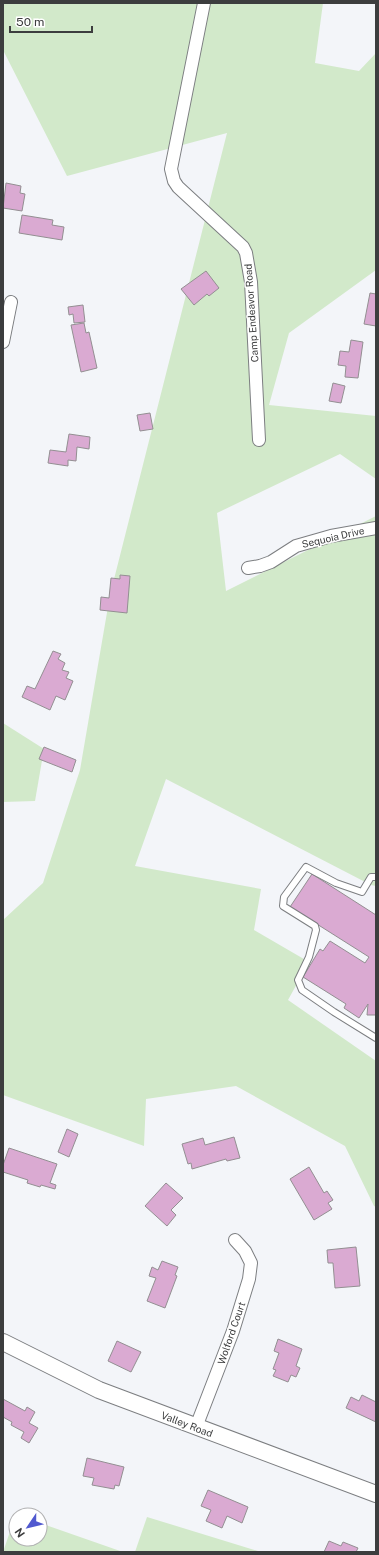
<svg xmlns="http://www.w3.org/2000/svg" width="379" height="1555" viewBox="0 0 379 1555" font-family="'Public Sans',sans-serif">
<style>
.green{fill:#d2e9ca}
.building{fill:#daaad2;stroke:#938f92}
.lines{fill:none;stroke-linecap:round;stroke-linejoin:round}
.service-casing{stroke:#7c7e81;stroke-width:8}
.minor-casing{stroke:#7c7e81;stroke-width:14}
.secondary-casing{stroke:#7c7e81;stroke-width:18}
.service{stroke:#fff;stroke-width:6}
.minor{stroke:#fff;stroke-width:12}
.secondary{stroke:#fff;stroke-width:16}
.labels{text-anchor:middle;stroke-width:3;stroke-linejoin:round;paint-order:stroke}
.street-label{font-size:10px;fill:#3c3d3e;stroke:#fff}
</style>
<rect width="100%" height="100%" fill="#f3f5f9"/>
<g class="green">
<path d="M3,3H323L315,63L359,71L376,53V270L289,333L269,405L376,416V479L340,454L217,513L226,591L376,516V886L371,885L166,779L135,866L261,889L254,930L309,962L288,1000L376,1061V1207L374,1206L345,1146L236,1086L146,1099L144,1146L3,1095V920L43,883L80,770L110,595L227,133L67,176L3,50Z"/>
<path d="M3,723L44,749L35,801L3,802Z"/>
<path d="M16,1514L18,1515H16V1539H40V1523L123,1552H3Z"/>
<path d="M147,1517L258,1551L135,1552Z"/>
</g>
<g class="building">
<path d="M6,183L21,186L20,193L25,194L22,211L3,208Z"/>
<path d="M22,215L53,220L52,225L64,227L62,240L19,233Z"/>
<path d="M206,271L219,288L209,296L207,294L194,305L181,289Z"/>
<path d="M370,293L376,294V326L364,324Z"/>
<path d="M83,305L85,322L74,323L73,314L69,315L68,307Z"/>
<path d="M84,323L86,333L89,332L97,368L81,372L71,325Z"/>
<path d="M351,340L363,342L358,378L345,377L346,366L338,365L340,351L349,352Z"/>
<path d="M333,383L345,386L341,403L329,401Z"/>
<path d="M150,413L153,429L140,431L137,415Z"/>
<path d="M69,434L90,437L89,449L77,447L76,461L68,460V466L48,463L50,450L66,452Z"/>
<path d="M120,575L130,576L127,613L100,610L101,597L109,598L111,578L120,579Z"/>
<path d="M53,651L61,654L58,659L65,663L62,670L69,672L66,678L73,681L65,700L56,696L50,710L22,697L27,686L35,689Z"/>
<path d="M44,747L76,760L72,772L39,759Z"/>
<path d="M312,874L376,915V1015H367L368,1004L359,1018L344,1008L346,1004L303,977L320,949L323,951L330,941L365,963L369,957L290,907Z"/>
<path d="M67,1129L78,1134L69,1157L58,1152Z"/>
<path d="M234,1137L240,1158L227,1161L226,1159L192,1169L191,1163L188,1164L182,1144L203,1138L205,1145Z"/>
<path d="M9,1148L57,1164L50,1183L56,1185L55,1189L41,1185L40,1187L27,1183L28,1180L3,1172V1165Z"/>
<path d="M309,1167L324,1193L327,1191L333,1200L328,1203L332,1209L314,1220L290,1179Z"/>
<path d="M166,1183L183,1198L171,1210L176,1215L167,1226L145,1206Z"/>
<path d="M356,1247L360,1286L335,1288L333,1263H328L327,1250Z"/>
<path d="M162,1261L178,1267L175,1275L177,1276L165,1308L147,1301L156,1278L149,1276L152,1267L158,1270Z"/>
<path d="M278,1339L302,1349L296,1366L300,1368L296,1377L291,1375L288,1382L273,1376L276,1370L273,1369L279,1353L274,1351Z"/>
<path d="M117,1341L141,1352L131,1372L108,1361Z"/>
<path d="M362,1395L376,1402V1422L346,1408L351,1397L359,1401Z"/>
<path d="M3,1399L25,1411L27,1407L35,1412L29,1423L38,1428L29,1443L21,1438L24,1432L11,1425L12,1422L3,1417Z"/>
<path d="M87,1458L124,1467L119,1486L115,1485L114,1489L92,1485L94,1478L83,1476Z"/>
<path d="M208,1490L248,1507L242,1523L227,1516L222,1528L206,1521L211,1510L201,1506Z"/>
<path d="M329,1541L341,1546L343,1542L358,1548L356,1552H324Z"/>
</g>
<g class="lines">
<defs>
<path id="service" d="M376,877H371L362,892L336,883L306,867L284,897L283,906L315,926L316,930L309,957L298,980L302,990L334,1012L376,1038"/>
<g id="minor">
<path d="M204,3L171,169L174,181L178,187L243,247L246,253L251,282L259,440"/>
<path d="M3,342L11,302"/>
<path d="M248,568L260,566L271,562L296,546L331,536L376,528"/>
<path d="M196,1427L233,1331L249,1279L251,1263L245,1251L235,1240"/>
</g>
<path id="secondary" d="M3,1342L99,1390L376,1494"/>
</defs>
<use href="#service" class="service-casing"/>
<use href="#minor" class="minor-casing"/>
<use href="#secondary" class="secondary-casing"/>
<use href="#service" class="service"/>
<use href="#minor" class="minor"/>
<use href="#secondary" class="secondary"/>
</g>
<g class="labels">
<g class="street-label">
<text transform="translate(251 313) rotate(-94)" y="4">Camp Endeavor Road</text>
<text transform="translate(333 537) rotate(-13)" y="4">Sequoia Drive</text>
<text transform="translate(231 1333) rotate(-71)" y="4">Wolford Court</text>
<text transform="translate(187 1424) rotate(21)" y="4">Valley Road</text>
</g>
</g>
<rect width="379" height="1555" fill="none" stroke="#3c3d3e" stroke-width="8"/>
<g transform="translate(28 1527) rotate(235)"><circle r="19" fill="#ffffff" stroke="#b1b1b2"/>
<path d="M0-3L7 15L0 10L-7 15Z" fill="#5059cf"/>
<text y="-6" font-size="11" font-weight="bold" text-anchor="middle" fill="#3c3d3e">N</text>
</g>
<path d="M10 26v6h82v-6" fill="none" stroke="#3c3d3e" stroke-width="2"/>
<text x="16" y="26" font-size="12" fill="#3c3d3e" stroke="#ffffff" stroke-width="3" paint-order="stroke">50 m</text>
</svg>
